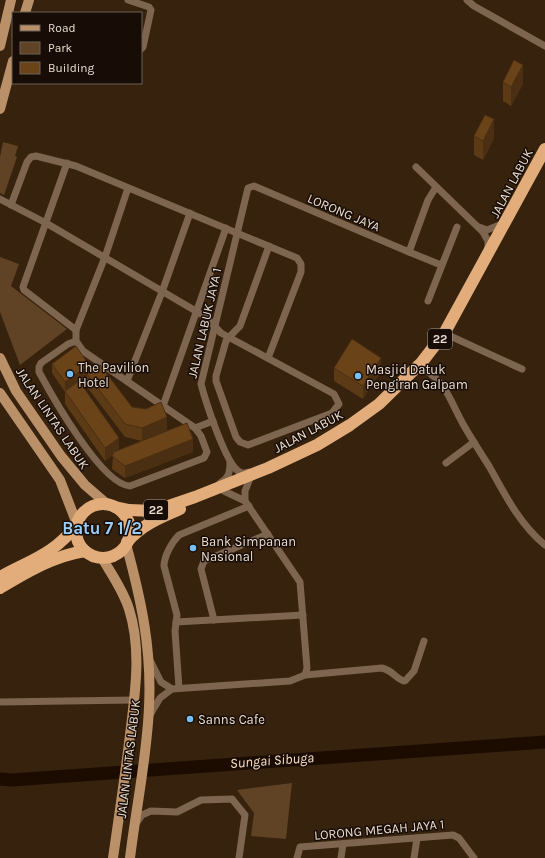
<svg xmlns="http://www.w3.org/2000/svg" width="545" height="858" viewBox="0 0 545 858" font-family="Karla,sans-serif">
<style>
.green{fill:#604225}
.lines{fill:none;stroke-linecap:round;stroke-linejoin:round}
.river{stroke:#1c0c00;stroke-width:13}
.street{stroke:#7d654f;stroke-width:7}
.primary{stroke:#ba9069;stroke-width:10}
.highway{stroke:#e2ad7a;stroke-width:12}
.wall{fill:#5c3a16}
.shaded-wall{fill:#4b2f12}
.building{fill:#6b4319;stroke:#4b2f12}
.poi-dot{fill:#78bff8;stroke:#170d06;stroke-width:1.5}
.labels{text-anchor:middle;stroke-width:3;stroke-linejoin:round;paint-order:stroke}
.shield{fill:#170d06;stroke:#ab9e93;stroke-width:1}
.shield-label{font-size:12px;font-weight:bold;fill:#eadcd0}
.street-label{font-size:13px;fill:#eadcd0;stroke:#170d06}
.poi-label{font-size:13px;fill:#eadcd0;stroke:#170d06;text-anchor:start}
.water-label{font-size:14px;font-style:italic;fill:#fddec1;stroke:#170d06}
.district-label{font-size:17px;font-weight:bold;fill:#9acdf7;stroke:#170d06}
</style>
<rect width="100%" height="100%" fill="#36220d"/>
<g class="green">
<path d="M3,142L18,146L15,156L17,157L4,195L0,193V157Z"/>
<path d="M0,257L19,264L11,286L67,329L20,365L0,312Z"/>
<path d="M292,783L286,839L251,836L254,813L237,790Z"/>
</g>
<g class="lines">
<path class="river" d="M0,779L12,780L545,742"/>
<g class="street">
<path d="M128,0L149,7L151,10L143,47L141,49"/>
<path d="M467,0L474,6L545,46"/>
<path d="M67,163L23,287L24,290L76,330"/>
<path d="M416,167L483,232L488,241V249"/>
<path d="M128,188L105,257L76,330V341L83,351L195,428L213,421"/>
<path d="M0,199L46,223L206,317L221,333L334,394L339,404L332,413L248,445L240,442L236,437L216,381V376L226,341C230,336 235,331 240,326L269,246"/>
<path d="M11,205L27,162L31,157L36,156L76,166L297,258L301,264V272L268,358"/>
<path d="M479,227L487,230L502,224"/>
<path d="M409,252L441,265"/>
<path d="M428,301L457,227"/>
<path d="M448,335L522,369"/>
<path d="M76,341L68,344L41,363L39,367V372C52,396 102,485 130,486L204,458L207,452L201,436L195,428"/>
<path d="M423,368C448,385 449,399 463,424C471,438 480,452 489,466C504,493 520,525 545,545"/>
<path d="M127,381L162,292L190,213"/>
<path d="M163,406L226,228"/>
<path d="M446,463L474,442"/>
<path d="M249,472C243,474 239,473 235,468C223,454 206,403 201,384L248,188L254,186L409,252L428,200L436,187"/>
<path d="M220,483C229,478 230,472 230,462"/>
<path d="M245,501V491L249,481"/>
<path d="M214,620L201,569L204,561L268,534"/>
<path d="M176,622L303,615"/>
<path d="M151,662L161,682L172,689L290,681L305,675L307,668L300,582L245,501L224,491"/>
<path d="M305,675L382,668C394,671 398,681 405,681L414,671L424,641"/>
<path d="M179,688L175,631L177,615L164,566C164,556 172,542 179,535L249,506"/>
<path d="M0,702L134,700"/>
<path d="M150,715L160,698L172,689"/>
<path d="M135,825L142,815L151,811L177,812L201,800L232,799L245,815L239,858"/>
<path d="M297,858L300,847L453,835L459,838L474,858"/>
<path d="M341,858L343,844"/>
<path d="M414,858L417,838"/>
</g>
<g class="primary">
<path d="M25,13L29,0"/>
<path d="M0,46L11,0"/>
<path d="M0,109L13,61"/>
<path d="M0,358L16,391L61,456L85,485L107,504"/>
<path d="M0,393L60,480L77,524"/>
<path d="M126,544C141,599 152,649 149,707C147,757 136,808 130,858"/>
<path d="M102,558C112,575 123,590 129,609C142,650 135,693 130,735C125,776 119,817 113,858"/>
</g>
<g class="highway">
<circle cx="103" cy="531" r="27"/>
<path d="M115,507L129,510L154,511L195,497L268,468L317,445L350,425L379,404L422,362L445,332L545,149"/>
<path d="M127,542C141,525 161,517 180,509"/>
<path d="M0,577C31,560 55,554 77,524"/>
<path d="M0,588C27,572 53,556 85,551"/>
</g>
</g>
<g class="wall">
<path d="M503,82L523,84L511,106L503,101Z"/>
<path d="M474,136L494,138L483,160L474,155Z"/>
<path d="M52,364L89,373L132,407L167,430L142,441L125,437L87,387V376L79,381L119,450L193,452L125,478L112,469L113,455L105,461L65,404V392L52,373Z"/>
<path d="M334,368L381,371L363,399L334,381Z"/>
</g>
<g class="shaded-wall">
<path d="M523,65V84L511,106V87Z"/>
<path d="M494,119V138L483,160V141Z"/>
<path d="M381,358V371L363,399V386Z"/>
<path d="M89,365V375L87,374V376L65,392V382Z"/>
<path d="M167,417V430L142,441V428Z"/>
<path d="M119,438V451L105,461V448Z"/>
<path d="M193,439V452L125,478V466Z"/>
</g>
<g class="building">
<path d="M514,60L523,65L511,87L503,82Z"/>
<path d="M485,115L494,119L483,141L474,136Z"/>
<path d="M352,339L381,358L363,386L334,368Z"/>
<path d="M76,346L89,365L65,382L52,364Z"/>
<path d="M100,365L132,407L146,409L161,402L167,417L142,428L125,424L87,374Z"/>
<path d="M79,381L119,438L105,448L65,391Z"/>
<path d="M187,423L193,439L125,466L112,456L114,452Z"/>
</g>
<g class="poi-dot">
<circle cx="70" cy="374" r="4"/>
<circle cx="358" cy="376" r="4"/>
<circle cx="193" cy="548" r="4"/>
<circle cx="190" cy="719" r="4"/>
</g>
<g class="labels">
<g class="shield">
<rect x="428" y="329" width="24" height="20" rx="3"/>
<rect x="144" y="500" width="24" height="20" rx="3"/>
</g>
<g class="shield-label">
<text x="440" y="343">22</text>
<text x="156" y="514">22</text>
</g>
<g class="street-label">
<text transform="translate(511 183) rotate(-62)" y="5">JALAN LABUK</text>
<text transform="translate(344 212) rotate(23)" y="5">LORONG JAYA</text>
<text transform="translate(204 323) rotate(-77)" y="5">JALAN LABUK JAYA 1</text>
<text transform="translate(53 418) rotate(56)" y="5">JALAN LINTAS LABUK</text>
<text transform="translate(308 431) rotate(-28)" y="5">JALAN LABUK</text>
<text transform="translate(128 759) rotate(-83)" y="5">JALAN LINTAS LABUK</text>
<text transform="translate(379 829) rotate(-5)" y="5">LORONG MEGAH JAYA 1</text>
</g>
<g class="poi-label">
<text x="78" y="372">The Pavilion<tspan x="78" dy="15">Hotel</tspan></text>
<text x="366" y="374">Masjid Datuk<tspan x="366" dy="15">Pengiran Galpam</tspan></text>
<text x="201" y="546">Bank Simpanan<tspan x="201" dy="15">Nasional</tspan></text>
<text x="198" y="724">Sanns Cafe</text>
</g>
<g class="water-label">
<text transform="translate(272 760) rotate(-4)" y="5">Sungai Sibuga</text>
</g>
<g class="district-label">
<text x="102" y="534">Batu 7 1/2</text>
</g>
</g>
<rect x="12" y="12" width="130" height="72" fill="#170d06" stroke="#6b6057"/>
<rect x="20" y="25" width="20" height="6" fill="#ba9069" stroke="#6b6057"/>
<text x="48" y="32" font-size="12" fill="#eadcd0">Road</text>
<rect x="20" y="42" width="20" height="12" fill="#604225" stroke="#6b6057"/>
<text x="48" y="52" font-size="12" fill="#eadcd0">Park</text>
<rect x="20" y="62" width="20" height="12" fill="#6b4319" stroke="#6b6057"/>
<text x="48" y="72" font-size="12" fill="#eadcd0">Building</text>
</svg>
